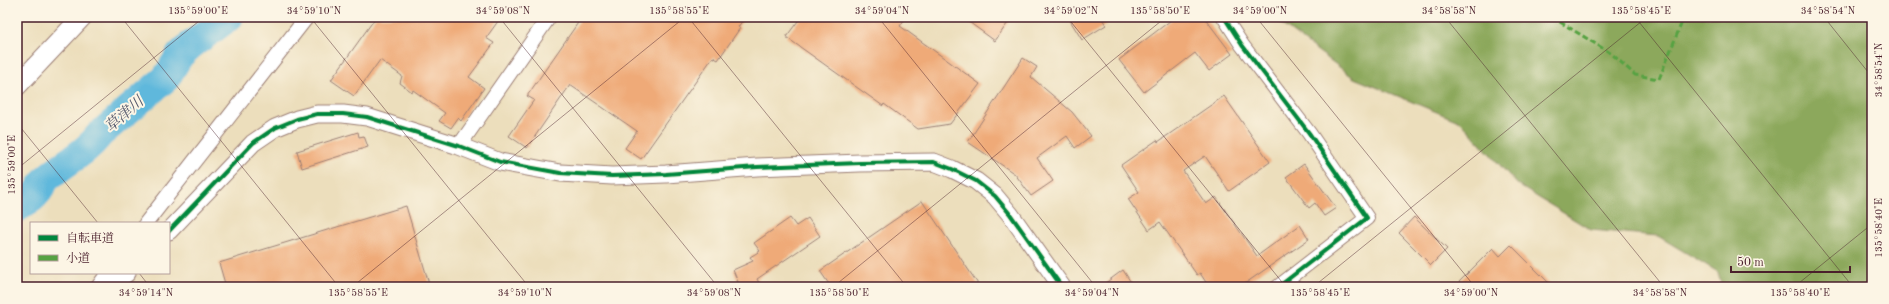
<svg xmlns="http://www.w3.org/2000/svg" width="1889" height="304" viewBox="0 0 1889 304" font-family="'Old Standard TT','Noto Serif JP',serif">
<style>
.forest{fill:#8ca85b;stroke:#6b6443}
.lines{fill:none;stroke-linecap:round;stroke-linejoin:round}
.river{stroke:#5fb8dc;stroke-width:29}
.building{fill:#efaa78}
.minor-casing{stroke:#9b7e74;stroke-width:16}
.tertiary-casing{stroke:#9b7e74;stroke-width:19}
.secondary-casing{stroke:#9b7e74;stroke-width:21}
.minor{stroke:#fff;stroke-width:14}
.tertiary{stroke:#fff;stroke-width:17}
.secondary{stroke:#fff;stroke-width:19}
.quiet{stroke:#56a243;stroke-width:3;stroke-dasharray:6 3;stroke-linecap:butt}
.cycleway-casing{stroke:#fcf5e5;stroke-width:6}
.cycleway{stroke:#00873e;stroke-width:4}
.ticks{fill:none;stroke:#4a1f2b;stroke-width:1;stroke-opacity:0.45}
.labels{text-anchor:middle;stroke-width:4;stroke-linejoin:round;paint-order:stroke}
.water-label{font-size:15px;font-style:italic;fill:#515569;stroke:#fcf5e5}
.neatline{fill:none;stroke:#4a1f2b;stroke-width:1.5}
.ticks-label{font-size:10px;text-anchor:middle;fill:#4a1f2b}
</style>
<rect width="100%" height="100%" fill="#fcf5e5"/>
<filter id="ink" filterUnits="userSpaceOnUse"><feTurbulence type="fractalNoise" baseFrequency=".025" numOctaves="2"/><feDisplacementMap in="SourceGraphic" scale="8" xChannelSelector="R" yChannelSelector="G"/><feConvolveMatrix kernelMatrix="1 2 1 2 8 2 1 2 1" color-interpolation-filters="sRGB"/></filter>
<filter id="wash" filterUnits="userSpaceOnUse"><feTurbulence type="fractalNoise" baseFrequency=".012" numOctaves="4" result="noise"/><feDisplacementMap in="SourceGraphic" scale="16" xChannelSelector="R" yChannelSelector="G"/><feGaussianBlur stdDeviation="0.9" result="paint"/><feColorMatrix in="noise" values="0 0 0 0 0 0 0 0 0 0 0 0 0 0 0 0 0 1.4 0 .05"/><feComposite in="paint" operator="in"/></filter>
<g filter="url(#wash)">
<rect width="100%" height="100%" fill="#ecdebc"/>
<path class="forest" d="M1272,17H1872V287H1722L1718,272L1658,236L1591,230L1518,185L1461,122L1354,78Z"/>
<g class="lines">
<path class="river" d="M17,208C24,204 32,200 37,193C41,189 43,182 47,178C65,162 86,153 100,134L166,78L180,55L191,45L229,17"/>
</g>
<g id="blocks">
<g class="building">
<path d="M376,17H501L486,38L494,43L469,77L484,88L461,121L458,118L451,128L439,121L445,113L413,90L412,92L400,83L402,76L380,60L354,96L331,80Z"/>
<path d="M582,17H745L738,27L740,28L718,60L713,57L641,159L625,148L637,131L570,85L527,148L509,136L534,100L527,96Z"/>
<path d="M801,17H906L900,26L980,84L950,124L918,129L884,104L883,106L786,37Z"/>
<path d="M962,17H1012L995,41Z"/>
<path d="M1068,17H1101L1106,25L1082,40Z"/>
<path d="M1175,17H1204L1232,54L1209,71L1195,53L1144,92L1119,60Z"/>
<path d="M1023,58L1037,67L1031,77L1072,112L1091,136L1075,148L1067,136L1037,158L1053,181L1031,196L1015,174L968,142Z"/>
<path d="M1224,96L1270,162L1229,191L1205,156L1183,171L1206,204L1216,197L1257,256L1300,225L1309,239L1240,287H1209L1200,273L1197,275L1160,222L1149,230L1128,199L1139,192L1121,165L1157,140L1158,142Z"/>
<path d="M358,132L359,137L364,136L368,147L302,168L297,151Z"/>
<path d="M1304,164L1336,208L1324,216L1315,203L1309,208L1286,177Z"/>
<path d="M922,201L980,287H831L820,271Z"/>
<path d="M406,206L430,287H226L219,263Z"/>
<path d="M1414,217L1447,249L1431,265L1399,233Z"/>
<path d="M790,218L796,226L808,218L820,236L757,279L761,287H740L733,270L753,261L750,257L760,251L754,243Z"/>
<path d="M1511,245L1553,287H1454L1493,248L1500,256Z"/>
<path d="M1123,270L1134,287H1100Z"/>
</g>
</g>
</g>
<g filter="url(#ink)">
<use href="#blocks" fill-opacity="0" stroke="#9b7e74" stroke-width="1"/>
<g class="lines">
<defs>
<g id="minor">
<path d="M1224,17L1242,45L1309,133L1367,218L1278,287"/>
<path d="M459,146L549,17"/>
<path d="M146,223L307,17"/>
<path d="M98,287L108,273"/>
</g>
<g id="tertiary">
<path d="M169,231L253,143L275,128L297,119L317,114H343L367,117L459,146L500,162L560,173L612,176L666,174L757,167L860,163L934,162L952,169L976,181L995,196L1010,214L1062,287"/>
<path d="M108,287L127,273"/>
</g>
<path id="secondary" d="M17,86L82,17"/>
</defs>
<use href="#minor" class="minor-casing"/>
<use href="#tertiary" class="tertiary-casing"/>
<use href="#secondary" class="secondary-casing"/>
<use href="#minor" class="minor"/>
<use href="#tertiary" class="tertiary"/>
<use href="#secondary" class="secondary"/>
<path class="quiet" d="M1552,17L1612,54L1635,75L1659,79L1684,17"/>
<defs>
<g id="cycleway">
<path d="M1224,17L1242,45L1309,133L1367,218L1278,287"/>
<path d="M169,231L253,143L275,128L297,119L317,114H343L367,117L459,146L500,162L560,173L612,176L666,174L757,167L860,163L934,162L952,169L976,181L995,196L1010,214L1062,287"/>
</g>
</defs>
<use href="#cycleway" class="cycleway-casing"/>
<use href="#cycleway" class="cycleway"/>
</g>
</g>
<path class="ticks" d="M121,17L339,287M310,17L529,287M499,17L718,287M688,17L907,287M878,17L1096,287M1067,17L1286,287M1256,17L1475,287M1445,17L1664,287M1635,17L1853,287M1824,17L1872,77M17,123L98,223M17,169L204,17M139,273L150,287M352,287L685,17M833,287L1166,17M1313,287L1647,17M1794,287L1872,224"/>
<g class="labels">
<g class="water-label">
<text transform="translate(124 114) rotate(-41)" y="5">草津川</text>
</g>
</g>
<rect width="1889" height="304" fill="none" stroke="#fcf5e5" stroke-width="44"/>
<rect x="30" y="222" width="140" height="52" fill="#fcf5e5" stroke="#b59f9b"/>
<rect x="38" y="235" width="20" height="6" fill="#00873e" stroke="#b59f9b"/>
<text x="66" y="242" font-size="12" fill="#4a1f2b">自転車道</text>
<rect x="38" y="255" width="20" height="6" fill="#56a243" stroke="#b59f9b"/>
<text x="66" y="262" font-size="12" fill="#4a1f2b">小道</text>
<path d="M1731 266v6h119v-6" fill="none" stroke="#4a1f2b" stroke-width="2"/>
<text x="1737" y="266" font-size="12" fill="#4a1f2b" stroke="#fcf5e5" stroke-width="3" paint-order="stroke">50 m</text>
<rect x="22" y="22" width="1845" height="260" class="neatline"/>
<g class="ticks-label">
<text x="198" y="14">135°59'00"E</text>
<text x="314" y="14">34°59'10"N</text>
<text x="503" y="14">34°59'08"N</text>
<text x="679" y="14">135°58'55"E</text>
<text x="882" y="14">34°59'04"N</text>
<text x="1071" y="14">34°59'02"N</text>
<text x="1160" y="14">135°58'50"E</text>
<text x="1260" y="14">34°59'00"N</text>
<text x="1449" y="14">34°58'58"N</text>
<text x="1641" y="14">135°58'45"E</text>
<text x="1828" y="14">34°58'54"N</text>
<text transform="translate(1878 70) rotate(-90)" y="4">34°58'54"N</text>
<text transform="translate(11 165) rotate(-90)" y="4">135°59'00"E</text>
<text transform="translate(1878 228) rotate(-90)" y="4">135°58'40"E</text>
<text x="146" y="296">34°59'14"N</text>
<text x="358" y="296">135°58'55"E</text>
<text x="525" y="296">34°59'10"N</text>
<text x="714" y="296">34°59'08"N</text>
<text x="839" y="296">135°58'50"E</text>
<text x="1092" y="296">34°59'04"N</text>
<text x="1320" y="296">135°58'45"E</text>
<text x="1471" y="296">34°59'00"N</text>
<text x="1660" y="296">34°58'58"N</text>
<text x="1800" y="296">135°58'40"E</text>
</g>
</svg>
